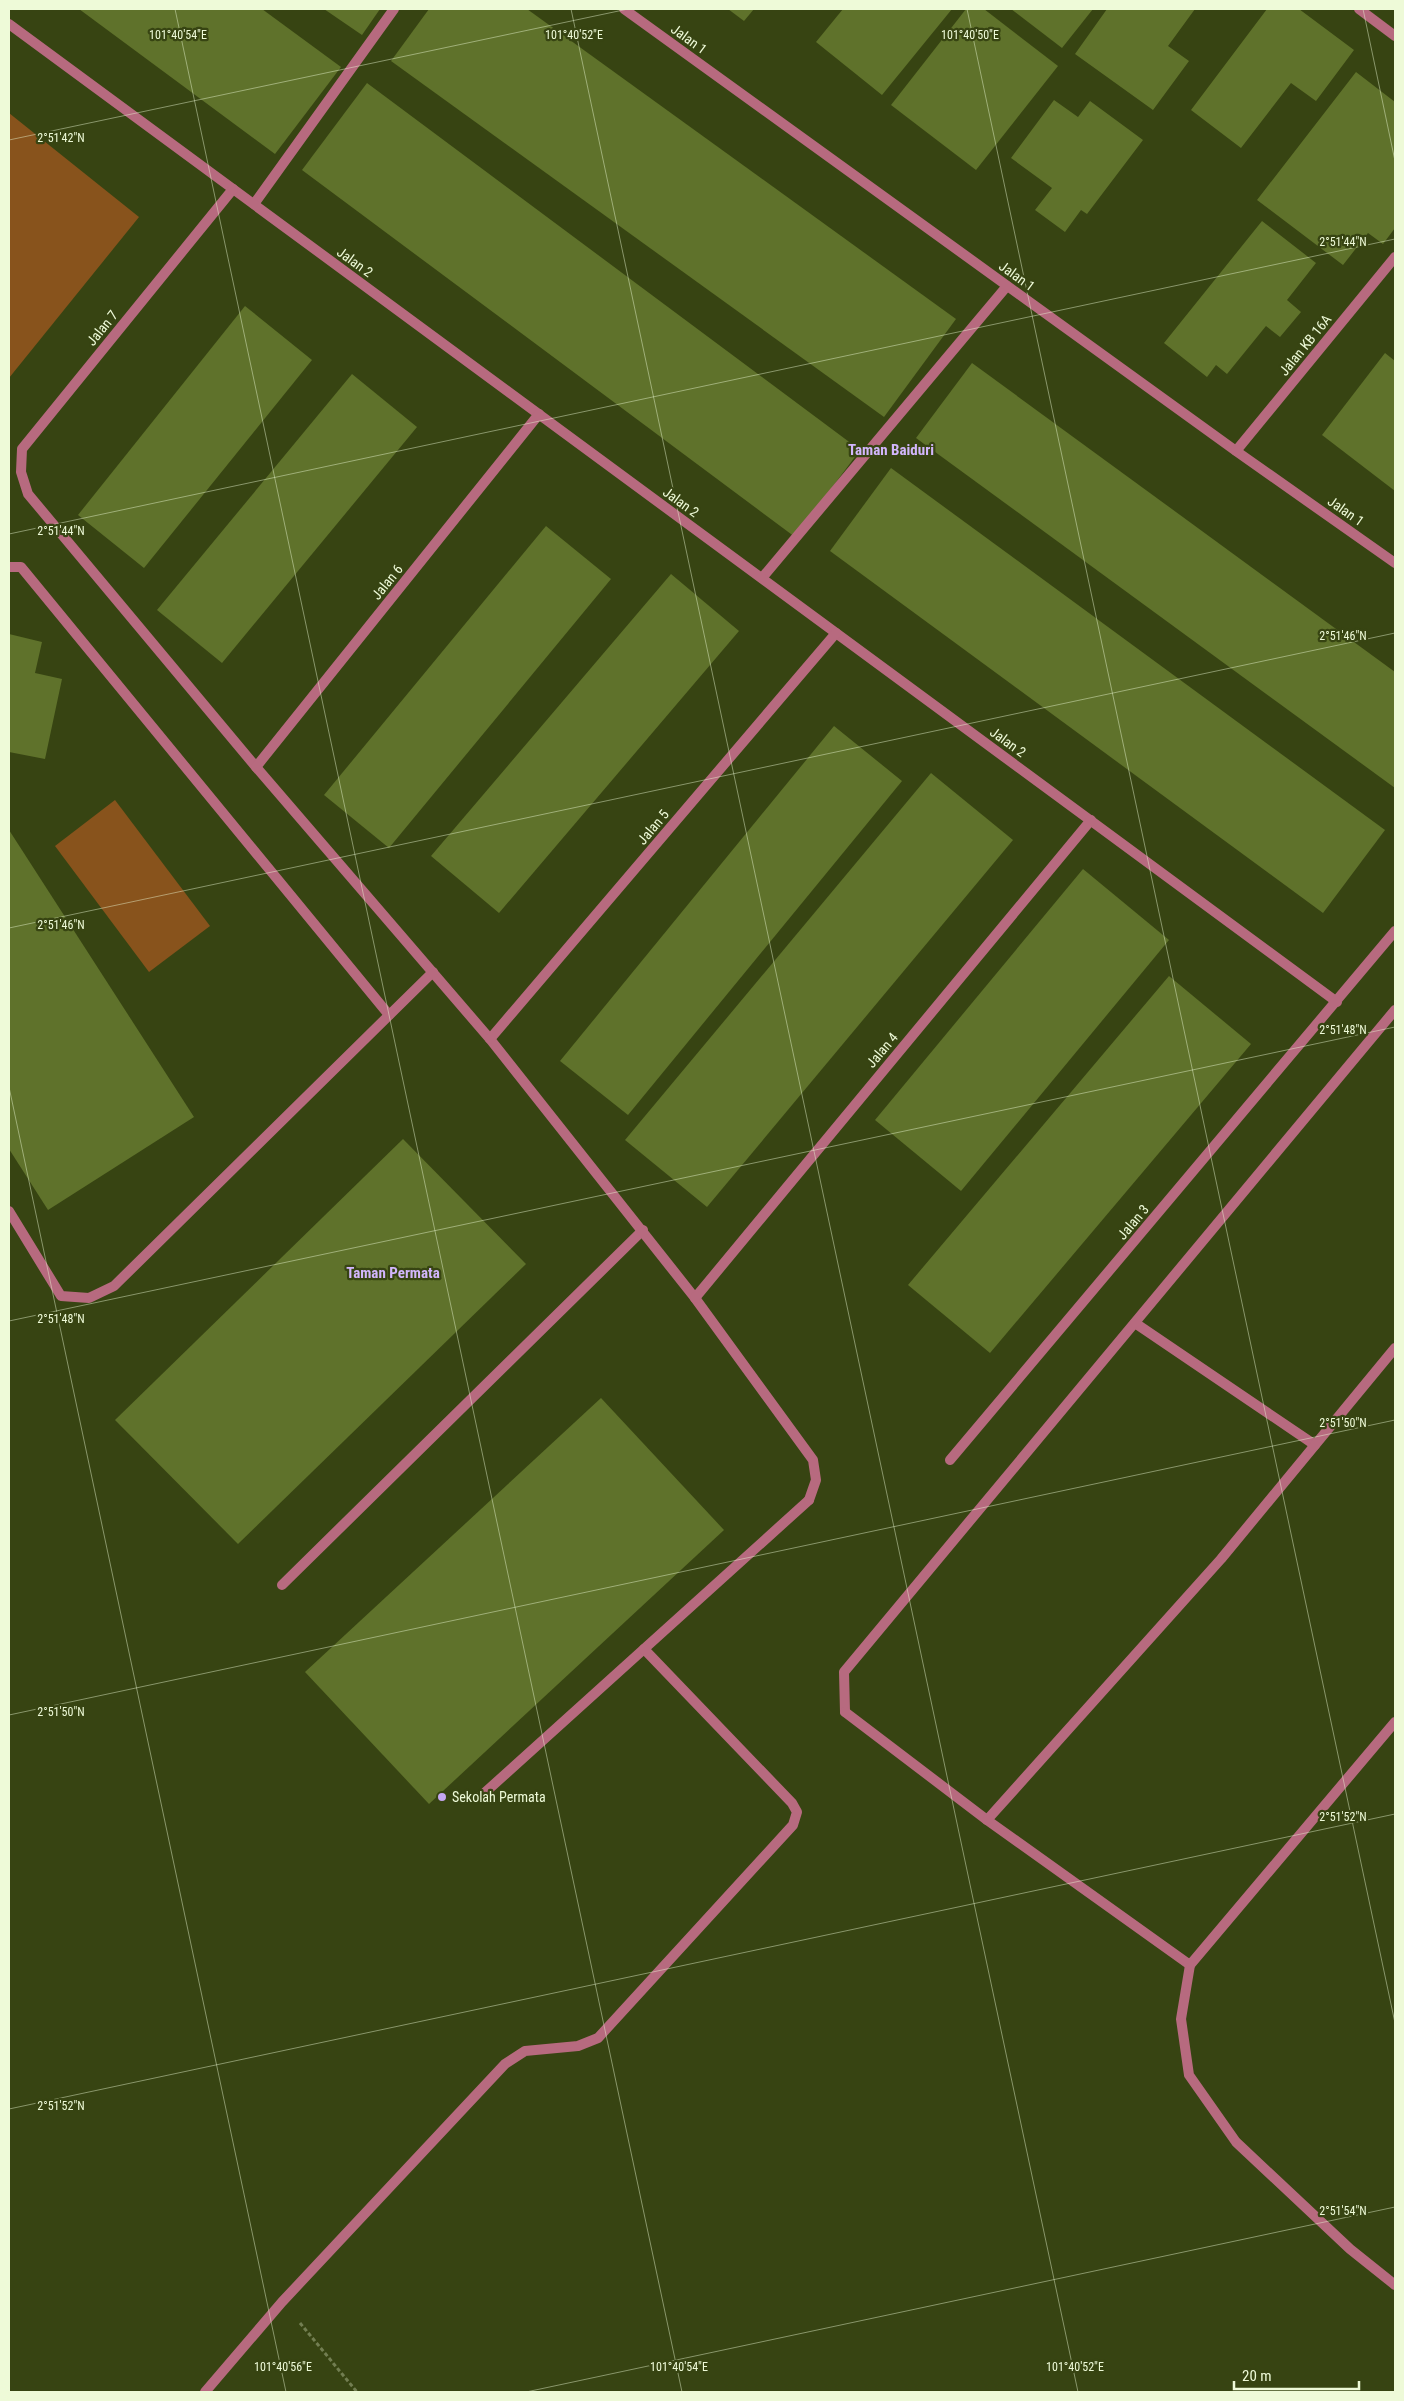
<svg xmlns="http://www.w3.org/2000/svg" width="1404" height="2401" viewBox="0 0 1404 2401" font-family="'Roboto Condensed',sans-serif">
<style>
.green{fill:#88531c}
.building{fill:#5f722b}
.lines{fill:none;stroke-linecap:round;stroke-linejoin:round}
.path{stroke:#727e51;stroke-width:3;stroke-dasharray:4 2.5;stroke-linecap:butt}
.service{stroke:#b76a7f;stroke-width:10}
.minor{stroke:#b76a7f;stroke-width:10}
.ticks{fill:none;stroke:#eefad8;stroke-width:1;stroke-opacity:0.45}
.poi-dot{fill:#c5a7f1;stroke:#374412;stroke-width:2}
.labels{text-anchor:middle;stroke-width:4.5;stroke-linejoin:round;paint-order:stroke}
.street-label{font-size:14px;fill:#eefad8;stroke:#374412}
.poi-label{font-size:14px;fill:#eefad8;stroke:#374412;text-anchor:start}
.neighbourhood-label{font-size:15px;font-weight:bold;fill:#d2b6fc;stroke:#374412}
.ticks-label{font-size:12px;text-anchor:middle;fill:#eefad8;stroke:#374412;stroke-width:4.5;stroke-linejoin:round;paint-order:stroke}
</style>
<rect width="100%" height="100%" fill="#374412"/>
<g class="green">
<path d="M9,113L139,217L9,378Z"/>
<path d="M115,800L210,926L149,972L55,846Z"/>
</g>
<g class="building">
<path d="M79,9H262L341,67L275,154Z"/>
<path d="M324,9H380L362,35Z"/>
<path d="M429,9H527L956,319L884,417L391,61Z"/>
<path d="M728,9H754L744,21Z"/>
<path d="M843,9H952L882,95L816,42Z"/>
<path d="M966,9H984L1058,66L976,170L891,105Z"/>
<path d="M1011,9H1093L1062,48Z"/>
<path d="M1107,9H1195L1168,46L1189,61L1153,110L1075,54Z"/>
<path d="M1267,9H1299L1354,50L1316,101L1291,83L1241,148L1191,110Z"/>
<path d="M1356,72L1395,102V228L1383,244L1368,233L1343,265L1257,200Z"/>
<path d="M367,83L860,450L795,537L302,170Z"/>
<path d="M1054,100L1078,117L1090,101L1143,140L1087,214L1081,210L1065,232L1035,210L1052,188L1011,158Z"/>
<path d="M1262,221L1316,263L1287,300L1301,312L1280,337L1266,326L1227,374L1216,365L1207,377L1164,343Z"/>
<path d="M245,306L312,360L144,568L78,515Z"/>
<path d="M1385,353L1395,361V491L1322,435Z"/>
<path d="M972,363L1395,672V788L916,438Z"/>
<path d="M352,374L417,427L222,663L157,610Z"/>
<path d="M891,468L1385,830L1323,913L830,551Z"/>
<path d="M546,526L611,579L389,848L324,795Z"/>
<path d="M671,574L739,631L499,913L431,856Z"/>
<path d="M9,634L42,642L35,673L62,679L45,759L9,752Z"/>
<path d="M834,726L902,781L628,1115L560,1061Z"/>
<path d="M931,773L1013,840L707,1207L625,1140Z"/>
<path d="M9,830L194,1117L48,1210L9,1149Z"/>
<path d="M1083,869L1169,940L961,1191L875,1120Z"/>
<path d="M1169,976L1251,1044L990,1353L908,1285Z"/>
<path d="M403,1139L526,1264L238,1544L115,1420Z"/>
<path d="M601,1398L724,1530L429,1804L305,1672Z"/>
</g>
<g class="lines">
<path class="path" d="M300,2323L357,2392"/>
<g class="service">
<path d="M254,204L394,9"/>
<path d="M9,567H21L389,1015"/>
<path d="M762,578L1007,286"/>
<path d="M9,1211L61,1296L89,1298L114,1286L433,972"/>
<path d="M1135,1323L1315,1445"/>
<path d="M282,1585L643,1230"/>
<path d="M845,1712L844,1672L1395,1010"/>
<path d="M480,1797L809,1500"/>
<path d="M1190,1965L1181,2019L1189,2075L1236,2142L1350,2249L1395,2285"/>
<path d="M205,2392L282,2302L505,2064L525,2051L578,2046L598,2038L793,1825L797,1812L792,1803L644,1649"/>
</g>
<g class="minor">
<path d="M624,9L1236,451L1395,563"/>
<path d="M1359,9L1395,36"/>
<path d="M9,24L1337,1002"/>
<path d="M233,189L22,449L21,472L28,494L256,767L490,1039L695,1298L813,1460L816,1480L809,1500"/>
<path d="M1236,451L1395,257"/>
<path d="M256,767L539,414"/>
<path d="M490,1039L836,633"/>
<path d="M695,1298L1091,820"/>
<path d="M950,1460L1395,931"/>
<path d="M845,1712L987,1820L1190,1965L1395,1722"/>
<path d="M987,1820L1221,1559L1395,1348"/>
</g>
</g>
<path class="ticks" d="M175,9L682,2392M571,9L1078,2392M967,9L1395,2023M1363,9L1395,161M9,140L628,9M9,534L1395,239M9,928L1395,633M9,1087L286,2392M9,1321L1395,1027M9,1715L1395,1420M9,2109L1395,1814M526,2392L1395,2207"/>
<circle class="poi-dot" cx="442" cy="1797" r="5"/>
<g class="labels">
<g class="street-label">
<text transform="translate(689 39) rotate(36)" y="5">Jalan 1</text>
<text transform="translate(355 262) rotate(36)" y="5">Jalan 2</text>
<text transform="translate(1017 276) rotate(36)" y="5">Jalan 1</text>
<text transform="translate(102 328) rotate(-51)" y="5">Jalan 7</text>
<text transform="translate(1305 345) rotate(-51)" y="5">Jalan KB 16A</text>
<text transform="translate(681 502) rotate(36)" y="5">Jalan 2</text>
<text transform="translate(1346 511) rotate(35)" y="5">Jalan 1</text>
<text transform="translate(387 582) rotate(-51)" y="5">Jalan 6</text>
<text transform="translate(1008 742) rotate(36)" y="5">Jalan 2</text>
<text transform="translate(653 827) rotate(-50)" y="5">Jalan 5</text>
<text transform="translate(882 1050) rotate(-50)" y="5">Jalan 4</text>
<text transform="translate(1133 1222) rotate(-50)" y="5">Jalan 3</text>
</g>
<g class="poi-label">
<text x="452" y="1802">Sekolah Permata</text>
</g>
<g class="neighbourhood-label">
<text x="891" y="455">Taman Baiduri</text>
<text x="393" y="1278">Taman Permata</text>
</g>
</g>
<g class="ticks-label">
<text x="178" y="39">101°40'54"E</text>
<text x="574" y="39">101°40'52"E</text>
<text x="970" y="39">101°40'50"E</text>
<text x="61" y="142">2°51'42"N</text>
<text x="1343" y="246">2°51'44"N</text>
<text x="61" y="535">2°51'44"N</text>
<text x="1343" y="640">2°51'46"N</text>
<text x="61" y="929">2°51'46"N</text>
<text x="1343" y="1034">2°51'48"N</text>
<text x="61" y="1323">2°51'48"N</text>
<text x="1343" y="1427">2°51'50"N</text>
<text x="61" y="1716">2°51'50"N</text>
<text x="1343" y="1821">2°51'52"N</text>
<text x="61" y="2110">2°51'52"N</text>
<text x="1343" y="2215">2°51'54"N</text>
<text x="283" y="2371">101°40'56"E</text>
<text x="679" y="2371">101°40'54"E</text>
<text x="1075" y="2371">101°40'52"E</text>
</g>
<rect width="1404" height="2401" fill="none" stroke="#eefad8" stroke-width="20"/>
<path d="M1234 2381v8h125v-8" fill="none" stroke="#eefad8" stroke-width="2.5"/>
<text x="1242" y="2381" font-size="15" fill="#eefad8" stroke="#374412" stroke-width="4" paint-order="stroke">20 m</text>
</svg>
